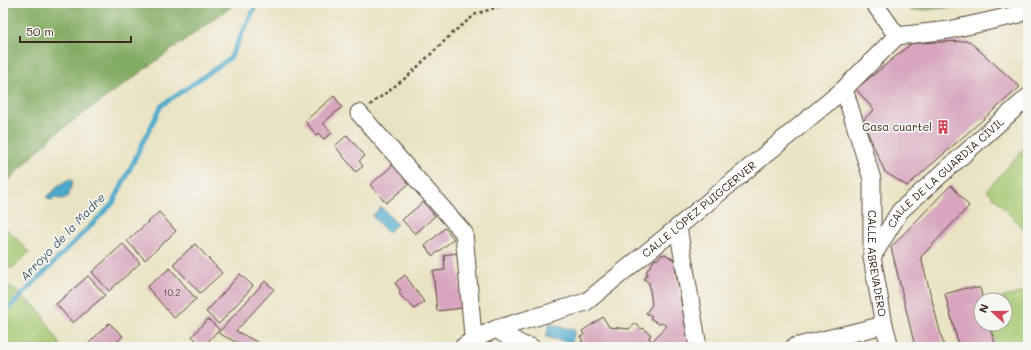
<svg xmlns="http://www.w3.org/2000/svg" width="1031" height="350" viewBox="0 0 1031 350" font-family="Mali,sans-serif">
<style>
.green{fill:#a4c871;stroke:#707948}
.forest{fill:#83ac63;stroke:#5f6b40}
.water{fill:#4ca9ca;stroke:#446a74}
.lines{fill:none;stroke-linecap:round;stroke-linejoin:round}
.stream{stroke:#4ca9ca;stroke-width:4.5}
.building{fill:#d7a5bd}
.minor-casing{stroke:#554637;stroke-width:19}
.path{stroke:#554637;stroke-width:2.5;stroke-dasharray:3 3;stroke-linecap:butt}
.minor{stroke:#fff;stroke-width:17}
.labels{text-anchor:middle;stroke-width:3.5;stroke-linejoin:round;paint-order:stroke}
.number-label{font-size:9px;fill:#624946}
.poi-label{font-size:11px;fill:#3b2a1e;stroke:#f6f6f2;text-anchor:end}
.street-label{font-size:11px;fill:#3b2a1e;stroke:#f6f6f2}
.water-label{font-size:12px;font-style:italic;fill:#425d63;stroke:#f6f6f2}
</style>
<rect width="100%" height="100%" fill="#f6f6f2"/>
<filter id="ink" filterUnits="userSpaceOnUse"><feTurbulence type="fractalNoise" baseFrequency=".025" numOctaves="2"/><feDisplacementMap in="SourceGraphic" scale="8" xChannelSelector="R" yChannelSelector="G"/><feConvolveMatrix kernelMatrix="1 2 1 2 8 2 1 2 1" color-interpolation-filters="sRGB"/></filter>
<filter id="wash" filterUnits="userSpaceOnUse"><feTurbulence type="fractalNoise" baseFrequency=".012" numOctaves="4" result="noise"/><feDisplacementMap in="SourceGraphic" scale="16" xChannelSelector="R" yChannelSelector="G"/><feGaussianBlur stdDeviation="0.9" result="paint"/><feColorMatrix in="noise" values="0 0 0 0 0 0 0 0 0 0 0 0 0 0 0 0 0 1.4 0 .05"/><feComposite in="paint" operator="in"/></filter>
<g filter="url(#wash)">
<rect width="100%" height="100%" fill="#eae3c3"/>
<g class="green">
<path d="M1025,147L1028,150V234L987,190Z"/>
<path d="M3,225L29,252L11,269L3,260Z"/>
<path d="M3,281L40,311L61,347H3Z"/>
<path d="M1028,291V347H996L990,324H1005V300H992Z"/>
</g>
<g class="forest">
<path d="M3,3H236L54,135L3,186Z"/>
<path d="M906,3H1009L911,11Z"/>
</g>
<g class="water">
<path d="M69,179L72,180L73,183C67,193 72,202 55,198L51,200L47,199V196L55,190L56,187Z"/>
<path d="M381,207L397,224L388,233L372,216Z"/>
<path d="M549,324L575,330L572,343L546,337Z"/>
</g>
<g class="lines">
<path class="stream" d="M3,312L10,307L113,203L161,106L230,58L257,3"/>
</g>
<g id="blocks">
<g class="building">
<path d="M969,41L1020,87L907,186L885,172L863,122L866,117L874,110L856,89L912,43Z"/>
<path d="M334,96L342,107L323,123L332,133L324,139L318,133L316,135L305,121Z"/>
<path d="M347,135L365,156L359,161L363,166L356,172L335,146Z"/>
<path d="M393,165L409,184L386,203L370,185Z"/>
<path d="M951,185L969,206L921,257L944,347H915L891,247Z"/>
<path d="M423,202L435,216L415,234L402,220Z"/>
<path d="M159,212L176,231L145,260L127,241Z"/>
<path d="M445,228L454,239L433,256L425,246Z"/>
<path d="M123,244L140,263L109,291L92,272Z"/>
<path d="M195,244L222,273L200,293L173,264Z"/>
<path d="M457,253L463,308L437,311L433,271L445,270L444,255Z"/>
<path d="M665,254L674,260L689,347H582L579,343L583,341L580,337L584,335L582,331L603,317L609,327L629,329L636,323L641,329L643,328L651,335L649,337L651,342L667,326L661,323L659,324L650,318L652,316L646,313L652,305L649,283L644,279L648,273L646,272L655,259L657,260L661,255H663Z"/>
<path d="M170,268L196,299L174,318L147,287Z"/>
<path d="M240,274L253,286L219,324L206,312Z"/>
<path d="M405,275L424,302L414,309L407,300L406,302L399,293L401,291L395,283Z"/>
<path d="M88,276L105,295L73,323L56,304Z"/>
<path d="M265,281L274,289L236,331L261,344L259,347H246L218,333Z"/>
<path d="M966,288H980L983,300H981V324H989L996,347H959L945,294Z"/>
<path d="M208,319L219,329L207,343L200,344L192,336Z"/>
<path d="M109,323L123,336L111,347H85Z"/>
</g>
</g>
</g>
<g filter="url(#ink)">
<use href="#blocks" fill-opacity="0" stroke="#554637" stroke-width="1"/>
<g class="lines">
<defs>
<g id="minor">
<path d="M874,3L897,36"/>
<path d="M897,36L949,30L1016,15L1028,9"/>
<path id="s1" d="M844,89L872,179V257L884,325L890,347"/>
<path d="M359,113L464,233L474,347"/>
<path d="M678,227L698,347"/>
<path id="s2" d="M872,257L900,211L1028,97"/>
<path d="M496,329L522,345L531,347"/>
<path id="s3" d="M463,347L474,339L496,329L586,302L678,227L844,89L897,36"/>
<path d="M794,347L884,325"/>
</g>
</defs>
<use href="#minor" class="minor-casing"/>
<g class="path">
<path d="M3,12L9,3"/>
<path d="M370,105L408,76L456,30L476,14L510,3"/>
</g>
<use href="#minor" class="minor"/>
</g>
</g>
<defs>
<symbol id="building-bare" viewBox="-9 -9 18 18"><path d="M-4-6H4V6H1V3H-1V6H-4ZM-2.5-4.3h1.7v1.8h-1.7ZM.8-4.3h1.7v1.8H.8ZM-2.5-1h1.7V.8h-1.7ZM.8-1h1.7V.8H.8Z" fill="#d1495b" stroke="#f6f6f2" stroke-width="2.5" paint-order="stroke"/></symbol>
</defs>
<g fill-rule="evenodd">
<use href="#building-bare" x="933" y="117" width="20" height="20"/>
</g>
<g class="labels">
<g class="number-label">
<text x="172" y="296">10.2</text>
</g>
<g class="poi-label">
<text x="932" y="131">Casa cuartel</text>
</g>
<g class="street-label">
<text dy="4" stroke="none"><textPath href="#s2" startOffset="113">CALLE DE LA GUARDIA CIVIL</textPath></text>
<text dy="4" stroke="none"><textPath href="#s3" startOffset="278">CALLE LÓPEZ PUIGCERVER</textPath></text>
<text dy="4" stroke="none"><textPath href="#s1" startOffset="179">CALLE ABREVADERO</textPath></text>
</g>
<g class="water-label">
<text transform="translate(63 237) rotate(-46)" y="4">Arroyo de la Madre</text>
</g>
</g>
<rect width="1031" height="350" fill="none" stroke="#f6f6f2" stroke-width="16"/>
<g transform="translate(993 312) rotate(291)"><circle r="19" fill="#f6f6f2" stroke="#aba49d"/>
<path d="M0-3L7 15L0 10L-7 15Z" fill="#d1495b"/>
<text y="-6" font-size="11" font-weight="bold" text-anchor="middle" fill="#3b2a1e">N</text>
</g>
<path d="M20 36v6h111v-6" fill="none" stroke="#3b2a1e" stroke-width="2"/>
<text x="26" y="36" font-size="12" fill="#3b2a1e" stroke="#f6f6f2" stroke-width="3" paint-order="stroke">50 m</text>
</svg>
